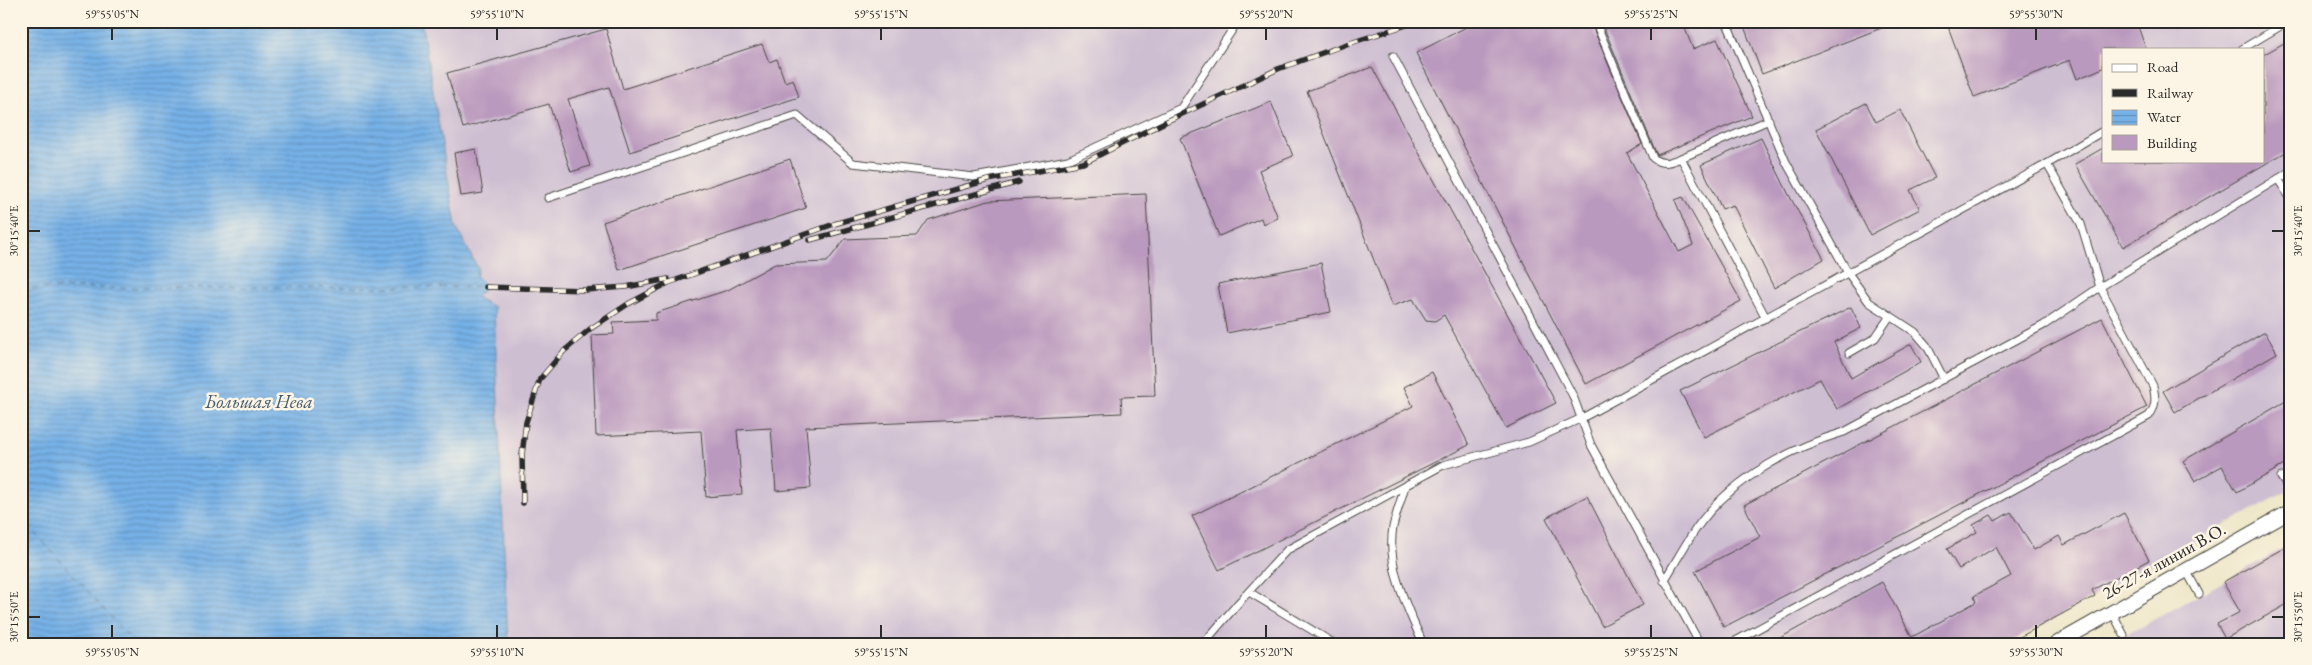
<svg xmlns="http://www.w3.org/2000/svg" width="2312" height="665" viewBox="0 0 2312 665" font-family="'EB Garamond',serif">
<style>
.industrial{fill:#cebed2;fill-rule:evenodd}
.water{fill:url(#water-rules);stroke:#506e89}
.lines{fill:none;stroke-linecap:round;stroke-linejoin:round}
.ferry{stroke:#455a6d;stroke-width:1;stroke-dasharray:6 5;stroke-linecap:butt}
.building{fill:#ba99be}
.lane-casing{stroke:#484743;stroke-width:9}
.street-casing{stroke:#484743;stroke-width:16}
.lane{stroke:#fff;stroke-width:7}
.street{stroke:#fff;stroke-width:14}
.rail-casing{stroke:#2b2b2b;stroke-width:5.5}
.rail{stroke:#fcf5e5;stroke-width:4;stroke-dasharray:11;stroke-linecap:butt}
.ticks{fill:none;stroke:#2b2b2b;stroke-width:2}
.labels{text-anchor:middle;stroke-width:5;stroke-linejoin:round;paint-order:stroke}
.street-label{font-size:18px;fill:#2b2b2b;stroke:#fcf5e5}
.water-label{font-size:19px;font-style:italic;fill:#455a6d;stroke:#fcf5e5}
.neatline{fill:none;stroke:#2b2b2b;stroke-width:2}
.ticks-label{font-size:12px;text-anchor:middle;fill:#2b2b2b}
</style>
<defs>
<pattern id="water-rules" width="6" height="5" patternUnits="userSpaceOnUse" patternTransform="scale(1.25)"><rect width="6" height="5" fill="#76b1e7"/><path d="M0 2.5h6" fill="none" stroke="#6190bb"/></pattern>
</defs>
<rect width="100%" height="100%" fill="#fcf5e5"/>
<filter id="ink" filterUnits="userSpaceOnUse"><feTurbulence type="fractalNoise" baseFrequency=".02" numOctaves="2"/><feDisplacementMap in="SourceGraphic" scale="10" xChannelSelector="R" yChannelSelector="G"/><feConvolveMatrix kernelMatrix="1 2 1 2 8 2 1 2 1" color-interpolation-filters="sRGB"/></filter>
<filter id="wash" filterUnits="userSpaceOnUse"><feTurbulence type="fractalNoise" baseFrequency=".0096" numOctaves="4" result="noise"/><feDisplacementMap in="SourceGraphic" scale="20" xChannelSelector="R" yChannelSelector="G"/><feGaussianBlur stdDeviation="1.12" result="paint"/><feColorMatrix in="noise" values="0 0 0 0 0 0 0 0 0 0 0 0 0 0 0 0 0 1.4 0 .05"/><feComposite in="paint" operator="in"/></filter>
<g filter="url(#wash)">
<rect width="100%" height="100%" fill="#efe7c9"/>
<g class="industrial">
<path d="M421,21H2291V489L2007,644H508L494,307L476,297L485,287L476,276L478,269L456,226ZM2103,49H2263V161H2103Z"/>
<path d="M2291,544V644H2109L2223,582Z"/>
</g>
<path class="water" d="M21,21H421L456,226L478,269L476,276L486,287L476,297L494,307L508,644H21Z"/>
<g class="lines">
<g class="ferry">
<path d="M21,288L486,287"/>
<path d="M21,517L135,644"/>
</g>
</g>
<g id="blocks">
<g class="building">
<path d="M1478,21H1590L1642,144L1627,153L1679,252L1693,245L1675,200L1683,197L1741,301L1586,384L1416,53Z"/>
<path d="M1601,21H1682L1693,49L1717,39L1752,116L1657,155Z"/>
<path d="M1742,21H1897V22L1762,74Z"/>
<path d="M1946,21H2136L2146,49H2103V68L2077,79L2070,60L1974,97Z"/>
<path d="M606,29L623,89L762,44L769,62L777,59L785,82L793,79L799,97L630,152L609,87L568,99L590,166L571,172L549,104L463,128L447,73Z"/>
<path d="M2291,39V149L2123,247L2075,164L2103,148V161H2263V55Z"/>
<path d="M1372,67L1556,403L1506,428L1444,315L1435,321L1426,320L1413,299L1392,306L1307,91Z"/>
<path d="M1271,102L1293,156L1259,170L1278,218L1263,224L1261,218L1219,236L1180,138Z"/>
<path d="M1866,103L1876,122L1900,110L1935,178L1910,190L1920,209L1870,235L1816,129Z"/>
<path d="M1761,138L1788,193L1824,259L1774,288L1733,205L1722,209L1701,165Z"/>
<path d="M476,149L483,193L461,196L454,153Z"/>
<path d="M790,159L806,208L619,270L603,222Z"/>
<path d="M1146,194L1155,396L1121,397L1122,413L806,427L811,488L776,491L771,428L737,430L742,494L706,497L701,431L596,436L592,335L614,334L613,322L656,320V313L728,290L775,264L827,262L845,239L917,236L928,220L988,201Z"/>
<path d="M1321,263L1331,312L1227,333L1218,284Z"/>
<path d="M1851,307L1861,328L1834,342L1851,378L1911,344L1921,362L1837,409L1820,379L1704,437L1680,391Z"/>
<path d="M2102,318L2147,407L1724,627L1695,571L1760,537L1744,505Z"/>
<path d="M2265,332L2277,353L2175,412L2163,391Z"/>
<path d="M1432,372L1469,445L1219,570L1192,516L1413,406L1404,387Z"/>
<path d="M2291,398V461L2237,492L2222,466L2195,481L2183,461Z"/>
<path d="M1587,496L1643,605L1602,626L1546,518Z"/>
<path d="M2011,512L2034,550L2059,536L2064,545L2124,513L2149,560L2092,590L2095,596L2007,644H1769L1882,582L1912,637L1976,602L1974,596L2011,576L1996,547L1959,569L1947,549L1977,532L1973,525L1991,515L1995,521Z"/>
<path d="M2291,544V602L2225,639L2217,624L2240,612L2223,582Z"/>
</g>
</g>
</g>
<g filter="url(#ink)">
<use href="#blocks" fill-opacity="0" stroke="#484743" stroke-width="1"/>
<g class="lines">
<defs>
<g id="lane">
<path d="M1595,21L1653,158C1663,166 1670,162 1681,158"/>
<path d="M1726,21L1786,162L1848,273L1869,302L1915,332L1927,346L1944,379"/>
<path d="M2242,49L2289,21"/>
<path d="M1393,56L1573,396L1591,445L1700,644"/>
<path d="M2278,179L2291,199"/>
<path d="M548,198L797,115L853,163L974,177L1068,160L1181,108L1238,21"/>
<path d="M1766,318L1681,158L1769,120"/>
<path d="M1849,353L1875,338L1890,316"/>
<path d="M2281,477L2291,493"/>
<path d="M1405,486C1401,500 1396,514 1393,527C1386,568 1408,608 1423,644"/>
<path d="M2186,570L2199,594"/>
<path d="M1664,581C1676,562 1687,540 1701,522C1734,478 1793,447 1844,432L2044,325L2100,287L2291,171"/>
<path d="M1249,592L1335,644"/>
<path d="M2112,612L2124,635"/>
<path d="M1203,644L1240,601L1287,550L1443,465L1529,442L1582,418L2047,164L2103,131"/>
<path d="M1730,644L2149,416C2156,406 2156,399 2153,386L2100,287L2081,224L2047,164"/>
</g>
<path id="street" d="M2056,644L2291,511"/>
</defs>
<use href="#lane" class="lane-casing"/>
<use href="#street" class="street-casing"/>
<use href="#lane" class="lane"/>
<use href="#street" class="street"/>
<defs>
<g id="rail">
<path d="M810,240L1019,182"/>
<path d="M486,287L585,290L626,287L668,279"/>
<path d="M523,503L522,455L526,422L540,379L563,352L590,329L628,304L668,283L834,224L988,180L1083,163L1167,121L1278,69L1344,45L1419,21"/>
</g>
</defs>
<use href="#rail" class="rail-casing"/>
<use href="#rail" class="rail"/>
</g>
</g>
<path class="ticks" d="M112,28V40M497,28V40M881,28V40M1266,28V40M1651,28V40M2036,28V40M28,231H40M2272,231H2284M28,617H40M2272,617H2284M112,625V638M497,625V638M881,625V638M1266,625V638M1651,625V638M2036,625V638"/>
<g class="labels">
<g class="street-label">
<text transform="translate(2164 561) rotate(-29)" y="6">26-27-я линии В.О.</text>
</g>
<g class="water-label">
<text x="259" y="408">Большая Нева</text>
</g>
</g>
<rect width="2312" height="665" fill="none" stroke="#fcf5e5" stroke-width="55"/>
<rect x="2102" y="48" width="162" height="115" fill="#fcf5e5" stroke="#a8a49b"/>
<rect x="2112" y="64" width="25" height="8" fill="#ffffff" stroke="#a8a49b"/>
<text x="2147" y="72" font-size="15" fill="#2b2b2b">Road</text>
<rect x="2112" y="89" width="25" height="8" fill="#2b2b2b" stroke="#a8a49b"/>
<text x="2147" y="98" font-size="15" fill="#2b2b2b">Railway</text>
<rect x="2112" y="110" width="25" height="15" fill="url(#water-rules)" stroke="#a8a49b"/>
<text x="2147" y="122" font-size="15" fill="#2b2b2b">Water</text>
<rect x="2112" y="135" width="25" height="15" fill="#ba99be" stroke="#a8a49b"/>
<text x="2147" y="148" font-size="15" fill="#2b2b2b">Building</text>
<rect x="28" y="28" width="2256" height="610" class="neatline"/>
<g class="ticks-label">
<text x="112" y="18">59°55'05"N</text>
<text x="497" y="18">59°55'10"N</text>
<text x="881" y="18">59°55'15"N</text>
<text x="1266" y="18">59°55'20"N</text>
<text x="1651" y="18">59°55'25"N</text>
<text x="2036" y="18">59°55'30"N</text>
<text transform="translate(2298 231) rotate(-90)" y="4">30°15'40"E</text>
<text transform="translate(14 231) rotate(-90)" y="4">30°15'40"E</text>
<text transform="translate(2298 617) rotate(-90)" y="4">30°15'50"E</text>
<text transform="translate(14 617) rotate(-90)" y="4">30°15'50"E</text>
<text x="112" y="656">59°55'05"N</text>
<text x="497" y="656">59°55'10"N</text>
<text x="881" y="656">59°55'15"N</text>
<text x="1266" y="656">59°55'20"N</text>
<text x="1651" y="656">59°55'25"N</text>
<text x="2036" y="656">59°55'30"N</text>
</g>
</svg>
